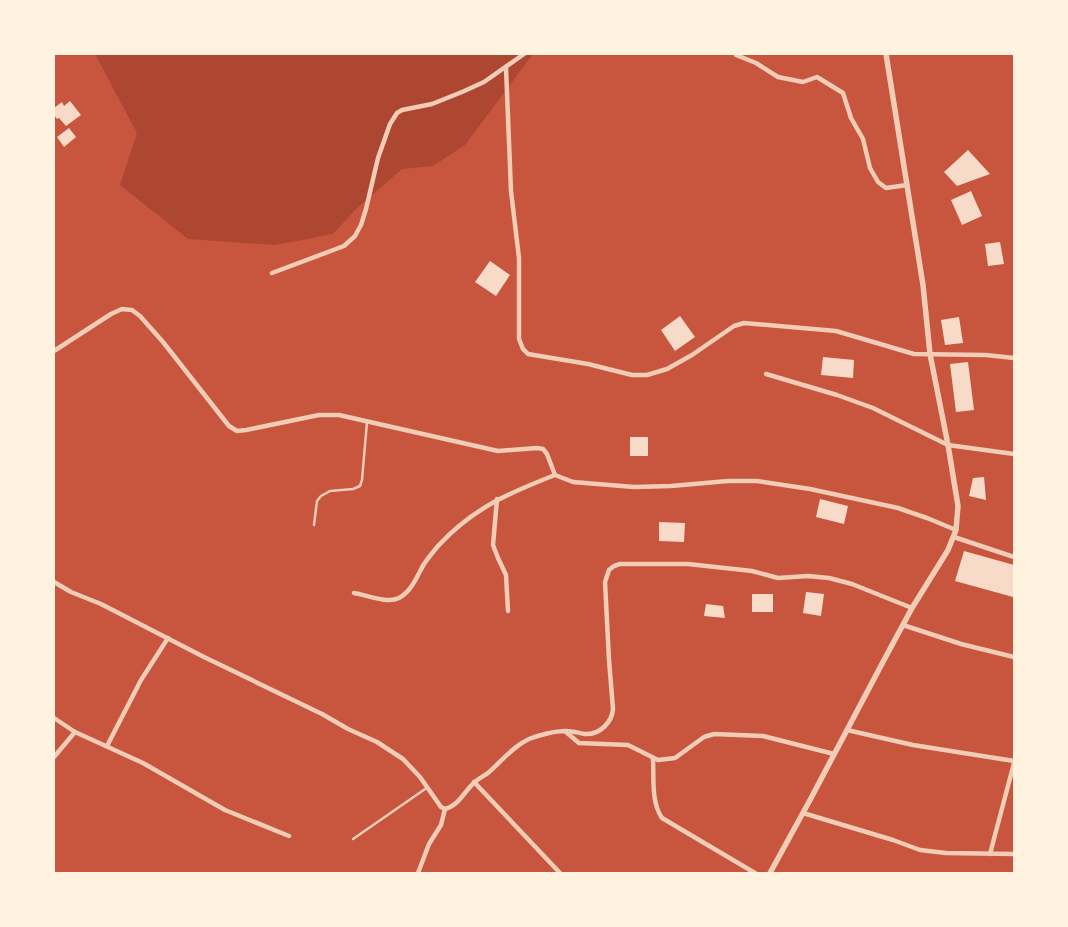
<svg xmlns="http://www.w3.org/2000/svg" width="1068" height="927" viewBox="0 0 1068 927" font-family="'Fira Sans',sans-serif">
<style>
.green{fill:#ae4732}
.building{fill:#f7dbc8}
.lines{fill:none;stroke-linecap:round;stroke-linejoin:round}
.service{stroke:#f1ccb7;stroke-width:2.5}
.minor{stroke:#f1ccb7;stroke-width:4.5}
.tertiary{stroke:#f1ccb7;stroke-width:5.5}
</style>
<rect width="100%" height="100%" fill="#c8553d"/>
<path class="green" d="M95,54H533L465,145L433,166L402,169L357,208L333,234L275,245L188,239L120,185L137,133Z"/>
<g class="building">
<path d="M70,101L81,115L66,126L59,118L57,119L54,115V108L62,102L64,106Z"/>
<path d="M69,128L76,137L64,147L57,137Z"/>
<path d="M968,150L990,174L957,186L944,172Z"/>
<path d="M971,191L982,216L962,225L951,200Z"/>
<path d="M1000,242L1004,264L988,266L985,244Z"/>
<path d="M490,261L510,275L496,296L475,282Z"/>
<path d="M680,316L695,337L675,351L661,330Z"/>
<path d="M959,317L963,343L945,345L941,320Z"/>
<path d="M823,357L854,360L853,378L821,375Z"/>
<path d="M968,362L974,410L956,412L950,364Z"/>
<rect x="630" y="437" width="18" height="19"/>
<path d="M984,477L986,500L969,496L973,478Z"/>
<path d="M820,499L848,506L844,524L816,517Z"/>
<path d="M659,522L685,523L684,542L659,541Z"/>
<path d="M964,551L1014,565V591L1013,597L955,581Z"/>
<path d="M806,592L824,594L821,616L803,613Z"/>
<rect x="752" y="594" width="21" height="18"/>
<path d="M706,604L723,606L725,618L704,616Z"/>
</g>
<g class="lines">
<g class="service">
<path d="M314,525L317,501L321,496L330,491L353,489L360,486L362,480L367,422"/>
<path d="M353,839L428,787"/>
</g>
<g class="minor">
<path d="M736,55L756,63L778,77L803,82L817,77L843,93L851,118L863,139L870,168L878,182L886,188L907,185"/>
<path d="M506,68L511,191L519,258V339L523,349L528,354L588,364L632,375H647L667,369L692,355L734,326L744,323L836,331L914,354L986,355L1014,358"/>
<path d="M272,273L344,246L355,236L361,225L366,209L378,158L390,124L397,113L402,110L432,104L462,92L484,82L524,54"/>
<path d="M54,351L111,314L122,309L132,310L140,316L163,342L229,426L237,431L246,430L319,415H339L498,451L537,448L543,449L547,454L555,475L573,482L634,487L671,486L728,481H757L810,489L898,508L927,518L956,530"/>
<path d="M766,374L837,395L873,408L948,445L1014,454"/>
<path d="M497,499L493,545L498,558L506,575L508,611"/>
<path d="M954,537L1014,557"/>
<path d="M54,582L71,592L101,604L204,657L322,714L348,729L377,742L403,759L420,777L441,807L445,809C460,805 464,791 475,782C479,778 484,776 488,773C501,762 512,747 529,739C539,735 555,731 566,731C572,731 579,733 585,734C600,735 612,722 613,709L609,660L605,582L609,570L614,566L620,564H688L752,571L778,578L808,576L829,578L852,584L912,608"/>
<path d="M354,593C367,595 387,604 399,598C412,591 417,576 424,564C428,558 433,552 438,546C473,508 509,493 555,475"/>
<path d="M903,625L961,644L1014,657"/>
<path d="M54,718L75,732L143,763L225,810L289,836"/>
<path d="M847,730L913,745L1014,761"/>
<path d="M566,732L579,743L628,745L658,760L675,758L704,737L714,734L763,736L834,754"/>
<path d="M107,746L141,680L168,638"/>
<path d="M54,757L75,732"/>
<path d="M653,759C654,778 651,802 662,818L755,873"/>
<path d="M474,782L560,873"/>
<path d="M803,813L893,840L920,850L946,853L1014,854"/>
<path d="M990,854L1014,763"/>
<path d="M418,873L429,844L441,825L445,809"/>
</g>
<path class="tertiary" d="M770,873L810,800L884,660L912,608L948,550L956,530L958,506L948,445L930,354L923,285L886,54"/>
</g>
<rect width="1068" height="927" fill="none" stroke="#fff3e0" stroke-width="110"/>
</svg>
